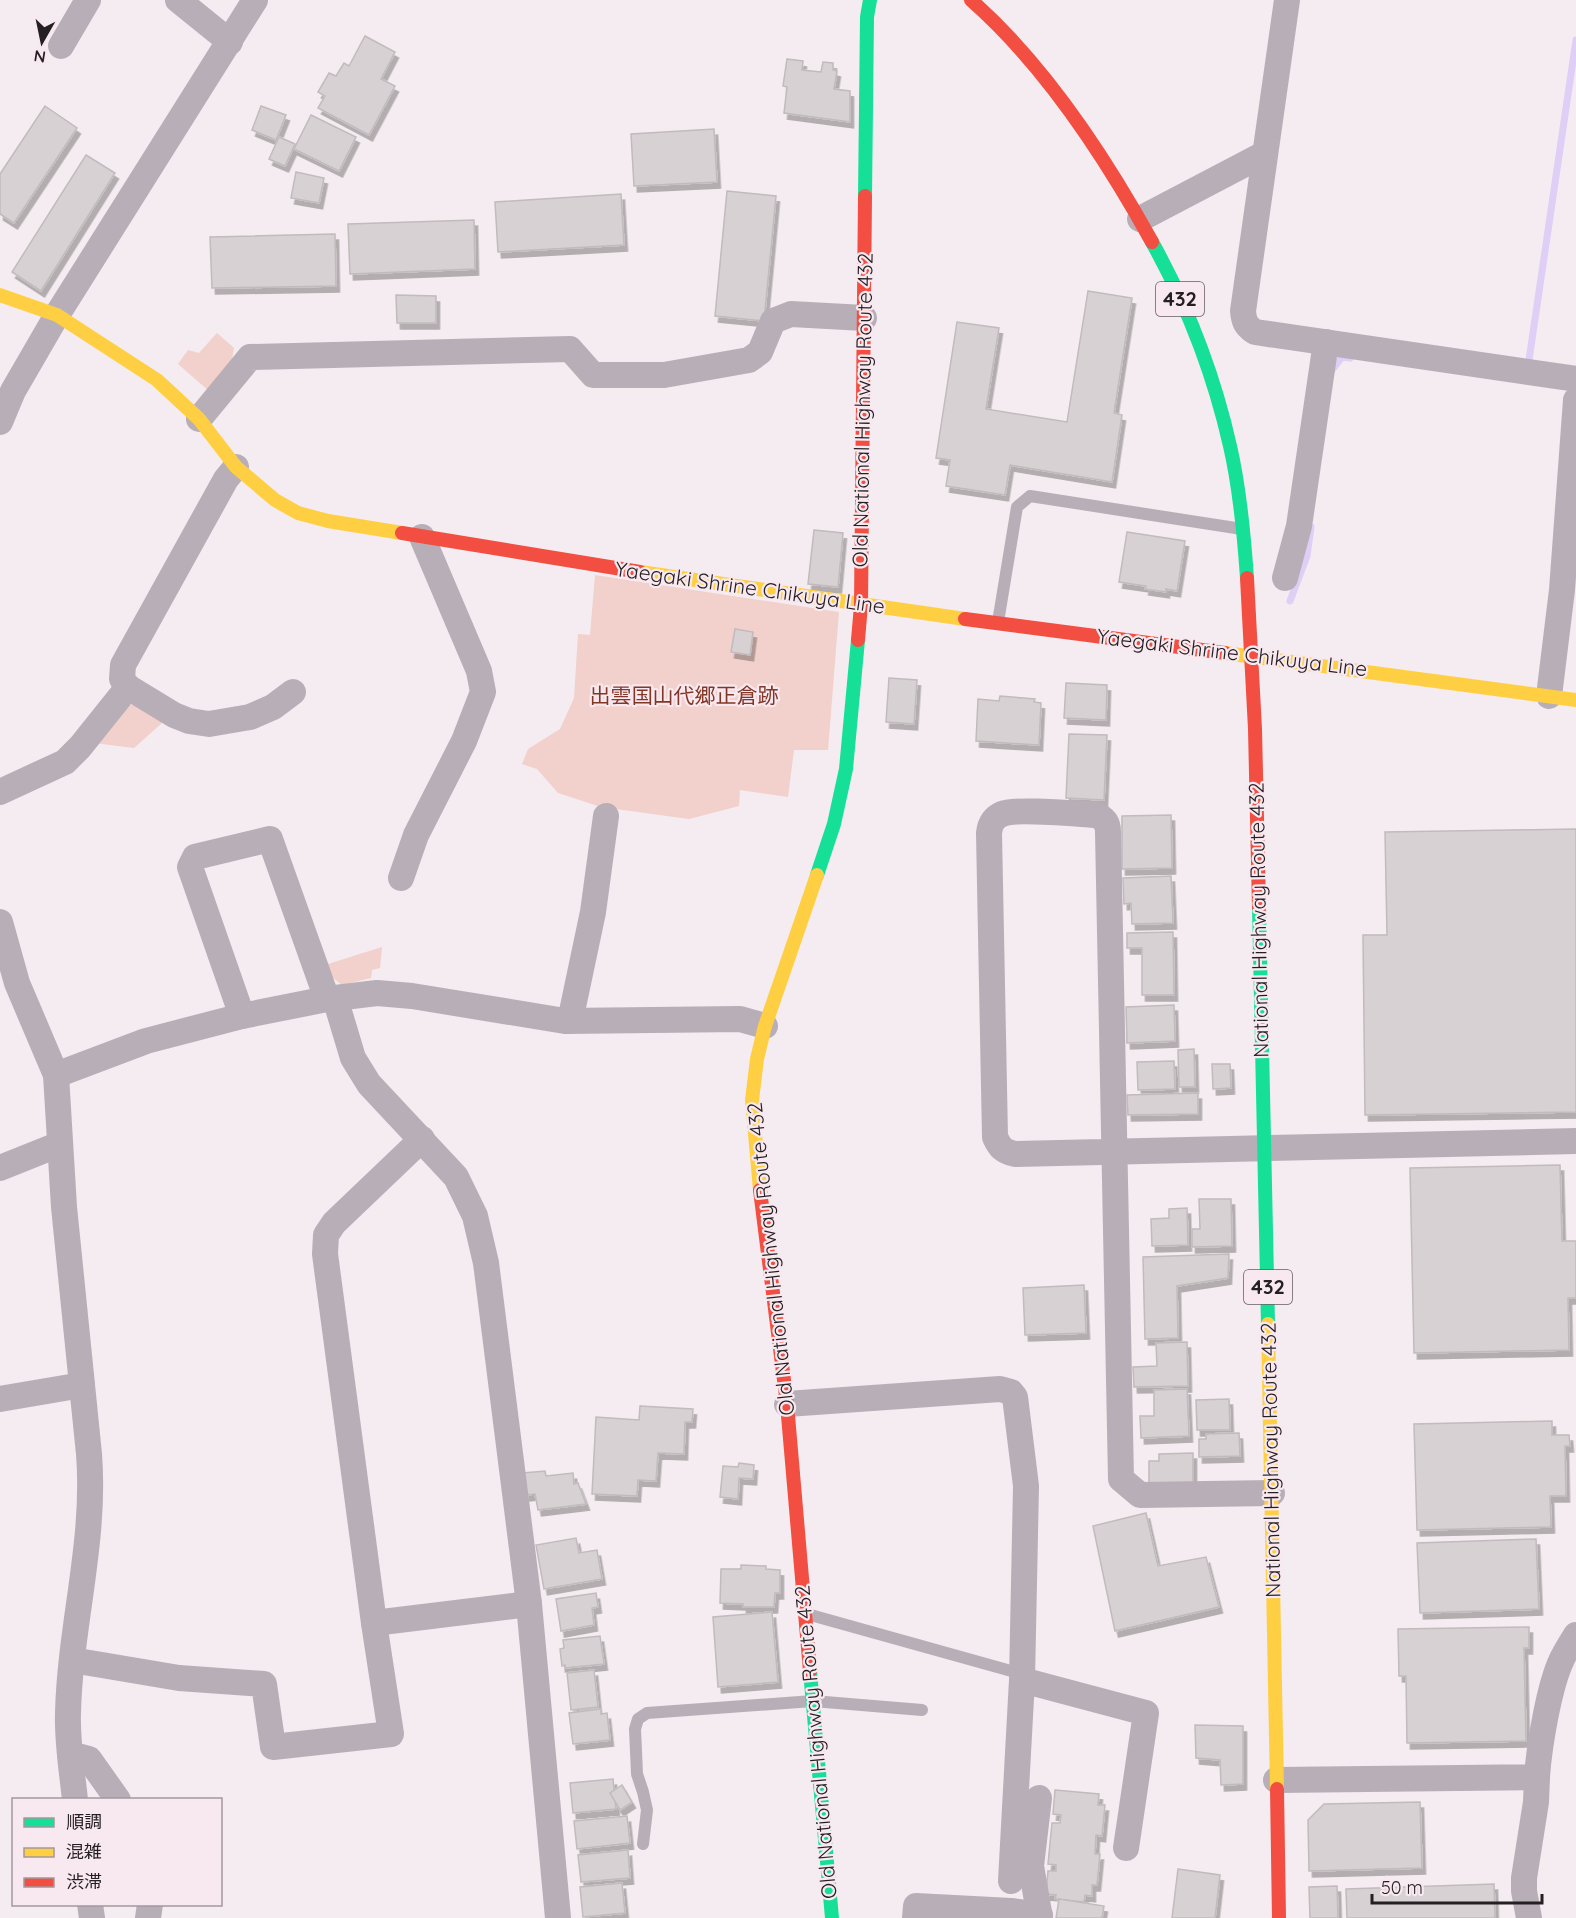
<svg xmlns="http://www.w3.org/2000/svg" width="1576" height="1918" viewBox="0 0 1576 1918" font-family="Quicksand,'Noto Sans JP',sans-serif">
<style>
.green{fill:#f2d0cb}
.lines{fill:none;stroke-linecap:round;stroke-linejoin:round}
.stream{stroke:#dfcef6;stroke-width:7}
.building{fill:#d8d1d3;stroke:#c1bbbd;stroke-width:1.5;filter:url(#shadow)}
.lane{stroke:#b8aeb8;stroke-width:12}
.street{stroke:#b8aeb8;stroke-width:26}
.fast{stroke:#16e098;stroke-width:14}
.slow{stroke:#ffcf43;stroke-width:14}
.jam{stroke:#f24e42;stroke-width:14}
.labels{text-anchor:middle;stroke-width:4.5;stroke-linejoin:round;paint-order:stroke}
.shield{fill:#f8e9f0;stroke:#645c5f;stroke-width:1.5}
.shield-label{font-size:20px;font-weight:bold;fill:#241f21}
.street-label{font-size:21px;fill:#241f21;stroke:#f8e9f0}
.park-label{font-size:21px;fill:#823625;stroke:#f8e9f0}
</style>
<defs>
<filter id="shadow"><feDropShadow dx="3.5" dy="6" stdDeviation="0" flood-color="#0004"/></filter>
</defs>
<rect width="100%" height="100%" fill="#f4ecf0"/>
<g class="green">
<path d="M217,333L234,348L231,365L209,391L178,364L188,350L199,353Z"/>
<path d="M595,575L839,612L828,750H794L788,797L740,790L739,806L689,819L601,807L558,793L537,769L522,764L528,749L560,729L574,698L578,634L590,635Z"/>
<path d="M140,704L161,715L162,723L134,748L94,743L127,705Z"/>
<path d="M382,947L380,968L372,970L371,978L342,985L332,977L328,964Z"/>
</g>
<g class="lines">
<g class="stream">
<path d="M1529,360L1576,40"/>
<path d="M1332,370L1342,357L1350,358"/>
<path d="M1290,601L1307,556L1311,527"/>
</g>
</g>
<g class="building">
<path d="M365,36L395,52L381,79L395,86L369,135L318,108L325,96L318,92L329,73L336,76L344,63L349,66Z"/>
<path d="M787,59L803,61L802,70L821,72L823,62L833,63V70L837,71L834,89L850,91V122L784,113L787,87L783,86Z"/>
<path d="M45,106L77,128L14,223L0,214V174Z"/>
<path d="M261,106L286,115L276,140L252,130Z"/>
<path d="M311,115L356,137L339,171L294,149Z"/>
<path d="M714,129L717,182L634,186L631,134Z"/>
<path d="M279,137L295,144L285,166L269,159Z"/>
<path d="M86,155L115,173L41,291L12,272Z"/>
<path d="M296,172L324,178L319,203L291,198Z"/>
<path d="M727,191L776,196L764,321L715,316Z"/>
<path d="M621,194L624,245L498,252L495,202Z"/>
<path d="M474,220L475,269L350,274L348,224Z"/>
<path d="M335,234L336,286L212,288L210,237Z"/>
<path d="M1088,291L1132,298L1114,413L1122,415L1112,482L1010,465L1005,495L946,486L950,460L936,458L957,322L999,328L986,409L1067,422Z"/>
<path d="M396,295L436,296V323H397Z"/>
<path d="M814,530L843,533L838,587L808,584Z"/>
<path d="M1127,532L1185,541L1177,591L1166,589V592L1145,589L1146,586L1119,582Z"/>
<path d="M735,629L753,632L750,655L731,652Z"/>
<path d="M889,678L917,680L914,724L886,722Z"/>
<path d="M1066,683L1107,685L1106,720L1064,718Z"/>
<path d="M1000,696L1035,699L1034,702L1041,703L1039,745L976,741L978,699L999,701Z"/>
<path d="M1069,734L1107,735L1104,800L1066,798Z"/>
<path d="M1171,815L1172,868L1122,869V816Z"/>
<path d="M1576,829V1112L1365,1115L1363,935H1387L1385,832Z"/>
<path d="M1171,876L1173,923L1132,924L1131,903L1124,904L1123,878Z"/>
<path d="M1173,932L1174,995H1142V948H1127V933Z"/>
<path d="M1174,1005L1175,1041L1127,1043L1126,1007Z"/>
<path d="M1194,1049L1195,1087H1179L1178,1050Z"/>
<path d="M1174,1061L1175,1089L1138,1090L1137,1062Z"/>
<path d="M1212,1064H1230L1231,1088L1213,1089Z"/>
<path d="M1198,1093V1114L1128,1115L1127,1095Z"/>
<path d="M1560,1165L1562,1241H1576V1298H1568L1569,1350L1414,1353L1410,1168Z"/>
<path d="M1199,1199H1231L1232,1246L1192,1247V1229H1200Z"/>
<path d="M1187,1208L1188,1245L1152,1246L1151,1219L1169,1218V1209Z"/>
<path d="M1229,1254L1228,1278L1177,1286L1178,1338L1145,1339L1143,1257Z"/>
<path d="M1084,1285L1086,1333L1025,1335L1023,1288Z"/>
<path d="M1187,1342L1188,1386L1134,1387L1133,1367L1157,1366L1156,1343Z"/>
<path d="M1187,1389L1189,1436L1141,1438L1140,1416H1154V1390Z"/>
<path d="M1229,1399L1230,1430H1197L1196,1400Z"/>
<path d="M640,1406L693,1409L692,1422H685L684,1454L658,1453L656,1481L638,1480L637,1496L592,1494L596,1417L639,1420Z"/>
<path d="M1552,1421V1435H1569L1570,1446H1565L1566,1496H1550L1551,1527L1417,1530L1414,1424Z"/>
<path d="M1239,1433L1240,1456L1199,1457V1439H1206V1434Z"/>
<path d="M1193,1453V1484L1149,1485V1461H1159V1454Z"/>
<path d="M739,1463L754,1465L753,1479L739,1478L738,1499L720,1497L723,1466L738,1467Z"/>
<path d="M545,1471L546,1476L573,1473L574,1484L578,1483L586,1504L538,1510L535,1494L526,1495L523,1473Z"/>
<path d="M1146,1513L1158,1566L1206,1557L1219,1607L1115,1631L1093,1526Z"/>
<path d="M576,1538L579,1553L597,1550L602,1579L544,1589L536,1545Z"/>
<path d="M1536,1539L1539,1609L1420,1613L1417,1543Z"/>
<path d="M741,1565L766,1566V1569L780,1570V1593H775L774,1607H743V1604L720,1603L721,1569H741Z"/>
<path d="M596,1593L598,1607L592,1608L594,1625L561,1631L556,1599Z"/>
<path d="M772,1612L778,1682L718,1687L713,1617Z"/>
<path d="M1529,1627V1648H1524L1526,1741L1407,1743L1406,1676H1399L1398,1629Z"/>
<path d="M600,1636L604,1664L565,1668V1665L562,1666L560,1649L564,1648L563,1640Z"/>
<path d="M594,1670L598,1707L571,1710L567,1673Z"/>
<path d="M601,1709V1714L607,1713L610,1740L573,1744L569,1713Z"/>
<path d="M1195,1725L1243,1726V1784L1221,1785L1220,1760L1196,1758Z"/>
<path d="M613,1779L616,1809L573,1813L570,1783Z"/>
<path d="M622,1785L632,1802L620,1810L610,1793Z"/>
<path d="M1055,1790L1099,1794L1098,1805H1105L1102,1836L1096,1835L1095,1854H1100L1097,1885H1092V1896L1085,1895L1084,1902L1055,1899L1056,1895L1046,1894L1048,1871H1056V1865L1048,1864L1052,1823H1060L1061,1815L1053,1814Z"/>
<path d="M1420,1802L1422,1868L1309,1871L1308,1820L1324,1804Z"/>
<path d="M627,1816L630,1843L577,1849L574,1821Z"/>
<path d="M628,1850L630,1878L581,1882L578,1855Z"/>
<path d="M1178,1869L1220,1875L1215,1918H1172Z"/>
<path d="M622,1883L625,1913L583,1917L580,1887Z"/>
<path d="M1494,1884L1495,1918H1347L1346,1889Z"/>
<path d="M1337,1886L1338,1918H1310L1309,1887Z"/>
<path d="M1059,1899L1104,1906L1102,1918H1056Z"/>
</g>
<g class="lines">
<g class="lane">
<path d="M998,622L1017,507L1030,496L1242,529"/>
<path d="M807,1614L1022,1674"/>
<path d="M643,1844L647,1810L643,1792L637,1774L635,1729L638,1719L647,1713L813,1701L922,1710"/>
</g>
<g class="street">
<path d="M178,0L230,42"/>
<path d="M1287,0L1243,311C1244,322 1246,326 1255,332L1576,379"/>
<path d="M61,46L88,0"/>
<path d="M1140,219L1264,154"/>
<path d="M199,419L250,357L570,349L593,375H664L749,360L760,352L773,321L791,314L864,318"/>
<path d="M0,422L13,391L57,315L255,0"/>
<path d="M236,467L226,479L123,665L122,679L128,687L174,715L189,721L209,724L250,717L273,707L293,692"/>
<path d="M1285,578L1299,526L1326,342"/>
<path d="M1549,696L1562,590L1576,400"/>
<path d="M0,792L65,762L80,747L128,687"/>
<path d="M401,878L416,835L464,741L483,692L479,671L422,537"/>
<path d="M0,922L17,983L56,1075L64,1207L89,1454C96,1541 70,1626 68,1713C67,1742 72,1771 75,1800"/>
<path d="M335,998L353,1058L369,1084L456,1177L475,1216L486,1263L529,1604L558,1918"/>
<path d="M242,1016L190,867L195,857L270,839L327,999"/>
<path d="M570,1021L593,912L606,816"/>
<path d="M56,1075L146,1041L242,1016L327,999L377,993L412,996L565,1021L740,1019L765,1026"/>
<path d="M422,1139L334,1223L326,1235L325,1254L374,1623L529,1604"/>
<path d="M0,1168L60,1144"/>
<path d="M0,1399L82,1385"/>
<path d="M787,1404L1000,1389L1011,1392L1015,1397L1026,1486L1022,1680"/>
<path d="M1272,1493L1140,1495L1121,1479L1108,832C1108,823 1104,818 1096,815C1077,814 1016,808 1002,814C993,818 990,824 989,833L995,1137C1000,1148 1003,1151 1015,1154L1576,1141"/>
<path d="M72,1660L179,1678L264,1684L273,1747L391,1734L374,1623"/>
<path d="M70,1754L89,1759L118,1800"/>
<path d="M1276,1780L1537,1777C1539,1747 1549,1686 1562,1659C1566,1651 1571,1643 1576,1635"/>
<path d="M1039,1798L1031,1866L1040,1918"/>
<path d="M1011,1881L1022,1680L1146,1713L1126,1848"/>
<path d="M90,1904L92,1918"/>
<path d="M148,1918L150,1904"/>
<path d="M915,1918L916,1906L1011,1911L1040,1915"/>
<path d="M1529,1918L1524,1891V1878L1536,1802L1537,1777"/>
</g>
<g class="fast">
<path d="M865,196L867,17L870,0"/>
<path d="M1152,242C1187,305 1214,375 1230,446C1240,489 1244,534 1247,578"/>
<path d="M817,875L834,824L846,769L858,640"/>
<path d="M1259,907L1268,1324"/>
<path d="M810,1671L832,1918"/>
</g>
<g class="slow">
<path d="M0,295L57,315L157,380L199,419L236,467L275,500L298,513L328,521L402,533"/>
<path d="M640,572L965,619"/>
<path d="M1225,653L1576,700"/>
<path d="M760,1190L752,1100L757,1059L765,1026L817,875"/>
<path d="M1268,1324L1277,1789"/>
</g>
<g class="jam">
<path d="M971,0C1045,65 1104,155 1152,242"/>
<path d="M402,533L640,572"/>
<path d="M1247,578L1255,729L1259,907"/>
<path d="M965,619L1225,653"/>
<path d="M858,640L861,605L865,196"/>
<path d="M760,1190L787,1404L810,1671"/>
<path d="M1277,1789L1279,1918"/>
</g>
</g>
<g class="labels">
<g class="shield">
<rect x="1156" y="282" width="48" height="34" rx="4.5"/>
<rect x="1244" y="1270" width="48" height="34" rx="4.5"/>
</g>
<g class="shield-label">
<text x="1180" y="306">432</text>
<text x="1268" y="1294">432</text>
</g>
<g class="street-label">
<text transform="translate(863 410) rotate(-89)" y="7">Old National Highway Route 432</text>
<text transform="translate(750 588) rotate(8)" y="7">Yaegaki Shrine Chikuya Line</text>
<text transform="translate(1232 653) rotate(7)" y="7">Yaegaki Shrine Chikuya Line</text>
<text transform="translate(1259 920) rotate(-91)" y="7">National Highway Route 432</text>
<text transform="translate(771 1259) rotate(-96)" y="7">Old National Highway Route 432</text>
<text transform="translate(1271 1460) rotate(-91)" y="7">National Highway Route 432</text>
<text transform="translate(816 1742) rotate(-95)" y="7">Old National Highway Route 432</text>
</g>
<g class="park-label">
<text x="684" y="703">出雲国山代郷正倉跡</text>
</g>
</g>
<rect x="12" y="1798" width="210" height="108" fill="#f8e9f0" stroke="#a3989d" stroke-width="1.5"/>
<rect x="24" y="1818" width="30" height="9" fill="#16e098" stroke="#a3989d" stroke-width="1.5"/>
<text x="66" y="1828" font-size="18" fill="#241f21">順調</text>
<rect x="24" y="1848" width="30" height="9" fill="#ffcf43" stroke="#a3989d" stroke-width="1.5"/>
<text x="66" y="1858" font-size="18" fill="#241f21">混雑</text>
<rect x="24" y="1878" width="30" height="9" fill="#f24e42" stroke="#a3989d" stroke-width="1.5"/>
<text x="66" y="1888" font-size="18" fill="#241f21">渋滞</text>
<g transform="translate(42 42) rotate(189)" stroke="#f8e9f0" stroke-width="4.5" paint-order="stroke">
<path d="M0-4.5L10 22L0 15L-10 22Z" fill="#241f21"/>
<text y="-9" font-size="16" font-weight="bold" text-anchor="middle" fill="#241f21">N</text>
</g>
<path d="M1372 1894v9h170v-9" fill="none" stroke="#241f21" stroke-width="3"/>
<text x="1381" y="1894" font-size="18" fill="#241f21" stroke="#f8e9f0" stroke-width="4.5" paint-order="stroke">50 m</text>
</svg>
